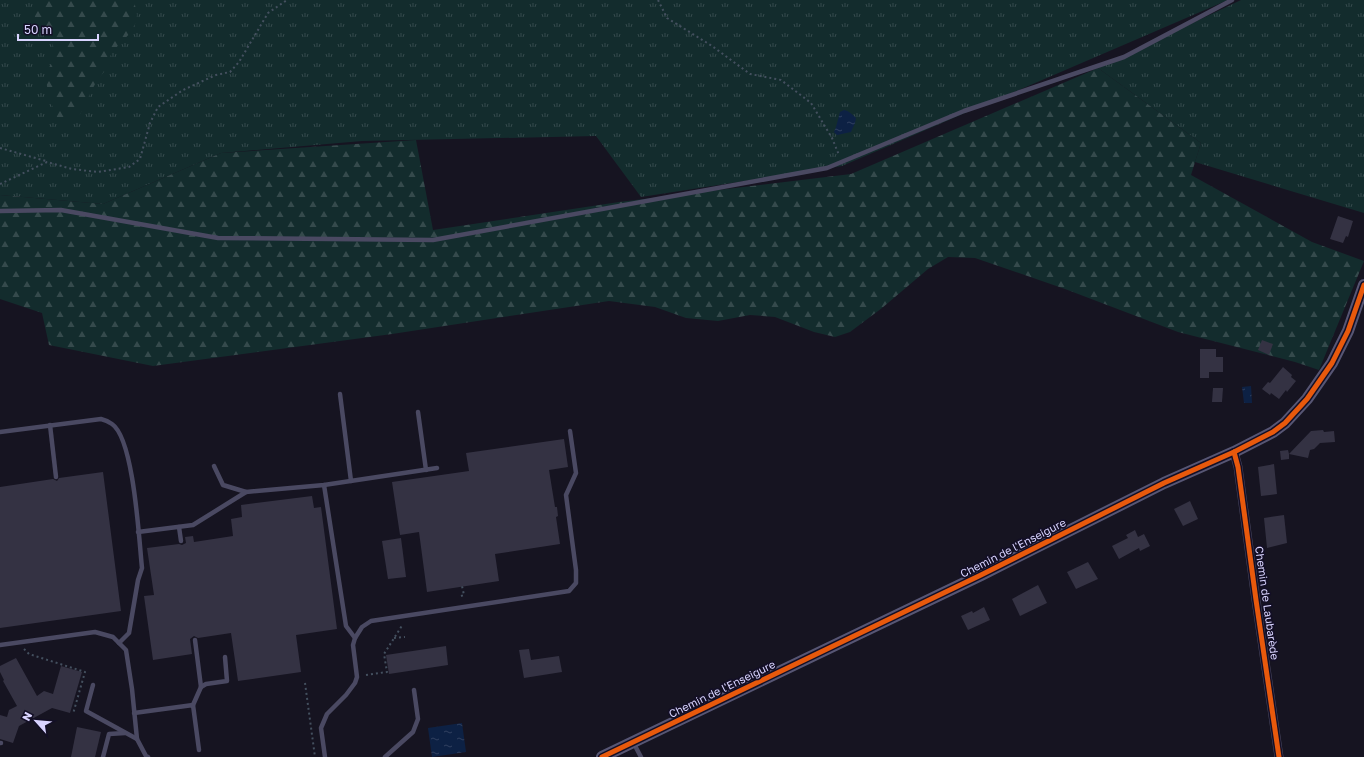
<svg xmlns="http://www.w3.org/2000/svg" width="1364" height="757" viewBox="0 0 1364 757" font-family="'Golos Text',sans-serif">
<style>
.grass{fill:url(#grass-tufts)}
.forest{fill:url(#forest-firs)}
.water{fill:url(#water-ripples)}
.building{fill:#343243}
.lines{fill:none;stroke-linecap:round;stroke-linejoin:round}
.path{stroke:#44505f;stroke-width:2;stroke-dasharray:2 3;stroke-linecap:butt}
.lane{stroke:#4a4962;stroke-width:4.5}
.street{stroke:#4a4962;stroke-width:9}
.secondary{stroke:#575674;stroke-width:12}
.cycleway-casing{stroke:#130f26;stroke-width:8}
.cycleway{stroke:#e8590c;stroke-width:5}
.labels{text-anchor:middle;stroke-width:3.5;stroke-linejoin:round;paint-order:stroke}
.street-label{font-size:11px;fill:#d9d4ff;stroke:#130f26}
</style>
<defs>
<pattern id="grass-tufts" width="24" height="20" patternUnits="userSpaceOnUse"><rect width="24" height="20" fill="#132c2d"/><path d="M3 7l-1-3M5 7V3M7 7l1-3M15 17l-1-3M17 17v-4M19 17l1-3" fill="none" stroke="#354a4c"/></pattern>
<pattern id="forest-firs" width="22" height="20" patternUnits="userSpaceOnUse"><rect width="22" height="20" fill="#132c2d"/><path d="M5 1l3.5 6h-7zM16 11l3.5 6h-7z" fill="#354a4c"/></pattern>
<pattern id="water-ripples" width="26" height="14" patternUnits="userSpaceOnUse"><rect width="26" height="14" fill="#0d2144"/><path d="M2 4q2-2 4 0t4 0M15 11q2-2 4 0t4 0" fill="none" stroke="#304060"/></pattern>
</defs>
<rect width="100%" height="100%" fill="#161421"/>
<g class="grass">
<path d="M0,0H1228L842,166L641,197L596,136L362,141L221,153L103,204L0,195Z"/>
<path d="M1241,0H1364V213L1195,162L1201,143L1098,68Z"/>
</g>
<g class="forest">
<path d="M37,0H134L137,15L134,29L112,52L104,72L97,80L80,114L69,119H58C53,109 44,85 47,74C49,65 55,60 54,50C54,39 38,30 35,18C34,13 38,6 37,0Z"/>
<path d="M1098,68L1201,143L1191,175L1312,242L1364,261L1319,370L1295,362L1178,332L1065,289L975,258L948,257L928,269L882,308L850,332L835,337L814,332L775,317L750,315L718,321L686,318L655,307L609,301L392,334L153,366L49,345L42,313L0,299V195L103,204L221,153L416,140L433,230L619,202L851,174Z"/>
</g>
<g class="water">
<path d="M844,110C849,111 852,114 856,118L855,123L851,132L837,135L834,132L836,127L840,112Z"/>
<path d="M1251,386L1252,403H1244L1242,387Z"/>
<path d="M462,723L466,752L432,757L428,728Z"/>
</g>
<g class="building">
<path d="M1338,216L1353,221L1348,237L1346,236L1343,243L1330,239Z"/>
<path d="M1262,340L1273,344L1269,355L1258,350Z"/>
<path d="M1200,349H1216V357H1223V372H1209V378H1200Z"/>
<path d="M1283,367L1292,375L1291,377L1296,381L1287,392L1286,390L1279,399L1271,393L1270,395L1262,389L1268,382L1270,383Z"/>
<path d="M1213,388H1223L1222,402H1212Z"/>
<path d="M1323,430L1324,432L1334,431L1335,442L1320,443L1314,449L1310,450L1308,458L1289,454V459L1281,460L1280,451L1288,450L1289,454L1311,431Z"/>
<path d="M564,439L568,467L549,470L555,507H557L558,516L556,517L560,544L495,554L499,581L427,592L419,532L400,535L392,482L469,471L466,453Z"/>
<path d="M1274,464L1277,494L1261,496L1258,467Z"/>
<path d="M103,472L121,611L0,628V487L53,479L57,481L59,478Z"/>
<path d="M312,496L314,508L321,507L337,629L296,635L301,672L238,681L231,633L198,638L194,636L190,639L192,654L153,660L144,596L154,595L147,548L179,544L182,545L186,543L185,537L193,536L194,542L233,536L231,519L242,517L241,505Z"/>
<path d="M1190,501L1198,519L1183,526L1174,509Z"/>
<path d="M1284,515L1287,543L1267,548L1264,518Z"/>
<path d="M1135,530L1138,537L1144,534L1150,546L1140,551L1139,548L1119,559L1112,546L1128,538L1126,535Z"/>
<path d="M401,538L406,577L388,579L382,541Z"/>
<path d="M1088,562L1098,579L1076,589L1067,572Z"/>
<path d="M1038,585L1047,603L1020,616L1012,599Z"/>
<path d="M984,607L990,620L968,630L961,616L972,611L973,613Z"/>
<path d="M446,646L448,665L389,674L386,655Z"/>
<path d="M529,649L531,660L559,656L562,672L524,678L519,650Z"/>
<path d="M16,658L37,696L44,691L53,694L61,666L82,672L70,713L52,708L19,726L13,743L0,739V715L7,717L9,710L17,706L3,681L4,680L0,672V666Z"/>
<path d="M77,727L101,732L95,757H71Z"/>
</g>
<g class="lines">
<g class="path">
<path d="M658,0L667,18L712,46L750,74L781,80L811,103L832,138L839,155"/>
<path d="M0,148L46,161"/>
<path d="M0,184L47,162L72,169L98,172L129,167L140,159L150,123L158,107L183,90L216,75L230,72L239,62L268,13L287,0"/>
<path d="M461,596L464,595L462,586"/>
<path d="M394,638L405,637"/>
<path d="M24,649L29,654L85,672L73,714"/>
<path d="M366,675L387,672L384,654L403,624"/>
<path d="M305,683L315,757"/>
</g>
<g class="lane">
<path d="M0,211L61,210L218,238L433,240L827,168L964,111L1124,57L1232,0"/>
<path d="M340,394L351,481"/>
<path d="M418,412L426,470"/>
<path d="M50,425L56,477"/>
<path d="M0,432L101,419C105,420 109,422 112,424C134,439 139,540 142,568L138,580L129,633L119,643"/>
<path d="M214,466L223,485L246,492"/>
<path d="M324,485L346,626L355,638"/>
<path d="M179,527L181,541"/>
<path d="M138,532L193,525L246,492L324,485L437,468"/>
<path d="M0,645L95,632L113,637L126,650L132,689L137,739L146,756L148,757"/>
<path d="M93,685L86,711L137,739"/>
<path d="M201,687L206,684L227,681L225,657"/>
<path d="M193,705L201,687L195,640"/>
<path d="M134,713L193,705L199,750"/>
<path d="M633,742L641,757"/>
<path d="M0,743H1"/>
<path d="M103,757L109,734L125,733"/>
<path d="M325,757L321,728L327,714L346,695L355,683L357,677L353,645L355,638L362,627L371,621L569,591L576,583V570L566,495L576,473L570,431"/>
<path d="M385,757L413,732L418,719L414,690"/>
</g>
<path class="street" d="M1234,452L1238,467L1256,600L1279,757"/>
<path class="secondary" d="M602,757L981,575L1164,483L1234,452L1273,432L1285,423L1307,399L1332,363L1348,331L1364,285"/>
<defs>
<g id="cycleway">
<path d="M1234,452L1238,467L1256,600L1279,757"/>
<path d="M602,757L981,575L1164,483L1234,452L1273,432L1285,423L1307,399L1332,363L1348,331L1364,285"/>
</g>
</defs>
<use href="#cycleway" class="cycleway-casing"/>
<use href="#cycleway" class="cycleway"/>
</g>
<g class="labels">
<g class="street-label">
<text transform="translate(1013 548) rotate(-27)" y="4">Chemin de l'Enseigure</text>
<text transform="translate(1267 603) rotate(82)" y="4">Chemin de Laubarède</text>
<text transform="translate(722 689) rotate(-26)" y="4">Chemin de l'Enseigure</text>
</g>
</g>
<g transform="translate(36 721) rotate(297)" stroke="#130f26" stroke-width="3" paint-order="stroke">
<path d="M0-3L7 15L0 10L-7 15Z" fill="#d9d4ff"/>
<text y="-6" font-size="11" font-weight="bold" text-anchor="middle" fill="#d9d4ff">N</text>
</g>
<path d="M18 34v6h80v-6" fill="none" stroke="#d9d4ff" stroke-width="2"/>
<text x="24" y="34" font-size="12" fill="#d9d4ff" stroke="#130f26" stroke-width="3" paint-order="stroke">50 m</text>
</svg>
